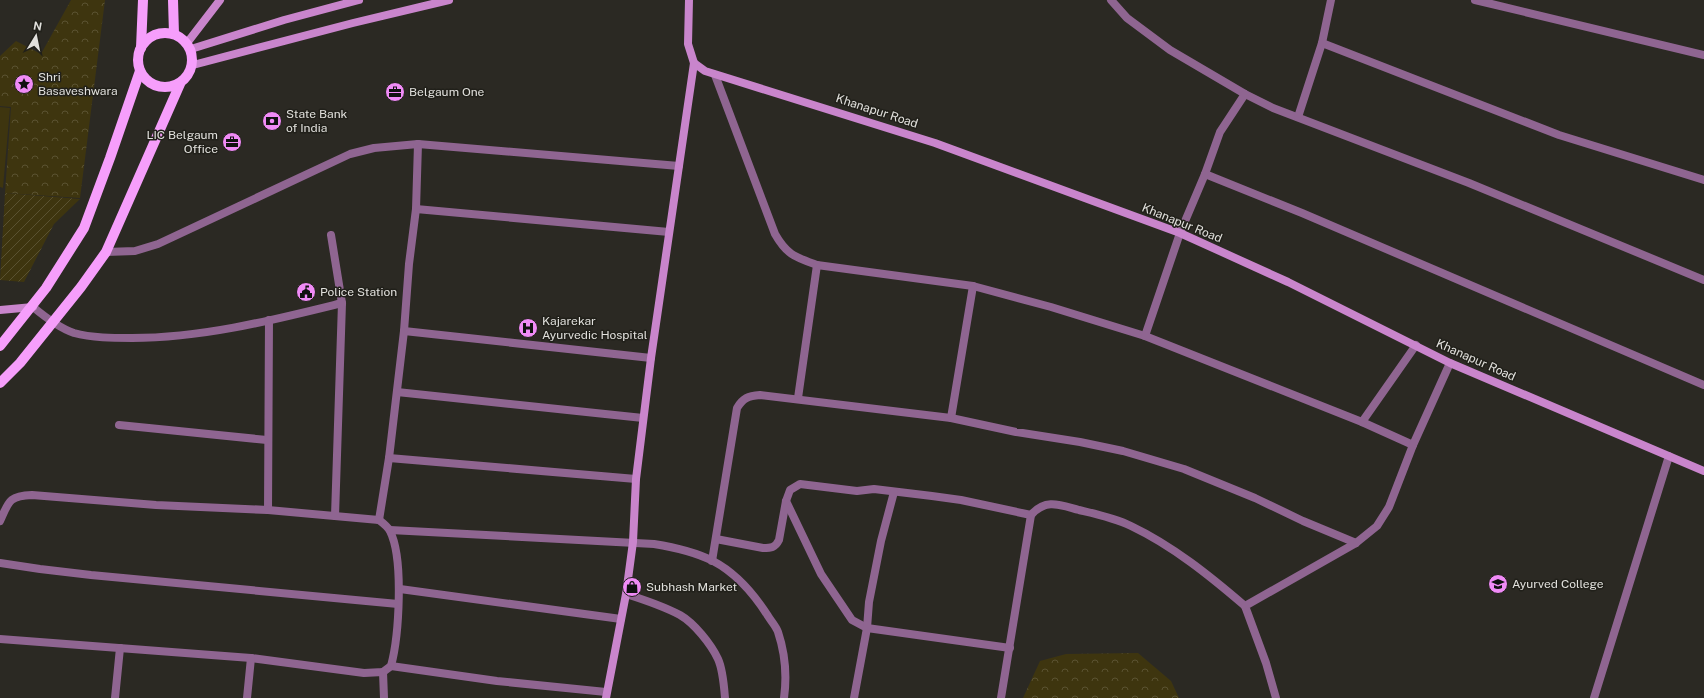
<svg xmlns="http://www.w3.org/2000/svg" width="1704" height="698" viewBox="0 0 1704 698" font-family="'Public Sans',sans-serif">
<style>
.park{fill:url(#park-crowns)}
.garden{fill:url(#garden-furrows)}
.pitch{fill:#3e350f}
.lines{fill:none;stroke-linecap:round;stroke-linejoin:round}
.street{stroke:#8f6591;stroke-width:8}
.secondary{stroke:#c985cc;stroke-width:8}
.primary{stroke:#f69efb;stroke-width:10}
.labels{text-anchor:middle;stroke-width:3;stroke-linejoin:round;paint-order:stroke}
.poi-label{font-size:12px;fill:#e1e0dc;stroke:#21201a;text-anchor:start}
.street-label{font-size:12px;fill:#e1e0dc;stroke:#21201a}
</style>
<defs>
<pattern id="park-crowns" width="20" height="18" patternUnits="userSpaceOnUse"><rect width="20" height="18" fill="#3e350f"/><path d="M2 6a3 3 0 1 1 6 0M12 15a3 3 0 1 1 6 0" fill="none" stroke="#5a5231"/></pattern>
<pattern id="garden-furrows" width="10" height="10" patternUnits="userSpaceOnUse"><rect width="10" height="10" fill="#3e350f"/><path d="M-1 1l2-2M0 10L10 0M9 11l2-2" fill="none" stroke="#5a5231"/></pattern>
</defs>
<rect width="100%" height="100%" fill="#2b2923"/>
<g class="park">
<path d="M71,0H105L80,198L5,193L11,107L0,106V56L16,41L41,54Z"/>
<path d="M1138,653L1171,681L1179,698H1023L1040,661L1066,654Z"/>
</g>
<path class="garden" d="M5,193L80,199L54,224L24,282L0,280Z"/>
<path class="pitch" d="M0,107L10,108L3,188L0,187Z"/>
<g class="lines">
<g class="street">
<path d="M1111,0L1127,18L1170,50L1245,94L1273,108L1469,183L1704,280"/>
<path d="M1475,0L1704,55"/>
<path d="M1322,43L1559,135L1704,180"/>
<path d="M715,75L775,234C787,255 795,257 817,265L973,286L1051,307L1145,336L1362,422L1413,445"/>
<path d="M1298,117L1322,43L1331,0"/>
<path d="M1205,174L1302,213L1704,385"/>
<path d="M416,209L669,232"/>
<path d="M331,235L342,303L335,516"/>
<path d="M106,252L135,251L158,244L350,154L374,148L418,144L679,166"/>
<path d="M33,307C45,317 59,328 74,333C92,338 113,338 132,338C203,338 273,320 342,303"/>
<path d="M404,331L651,358"/>
<path d="M1145,336L1180,233L1205,174L1220,132L1245,94"/>
<path d="M397,392L643,418"/>
<path d="M798,398L817,265"/>
<path d="M951,418L973,286"/>
<path d="M1362,422L1416,345"/>
<path d="M119,425L267,440"/>
<path d="M389,458L636,479"/>
<path d="M786,501L821,574L852,620L867,628L1010,648"/>
<path d="M268,510L269,320"/>
<path d="M379,520L389,458L404,331L409,264L416,209L418,144"/>
<path d="M0,521C9,501 9,496 32,495L156,505L268,510L379,520C383,523 388,527 390,531C404,559 399,636 391,666L383,672L364,673L251,658L0,639"/>
<path d="M390,530L654,544C673,547 695,552 713,561C736,573 754,594 768,616C771,621 776,626 778,632C785,653 787,676 784,698"/>
<path d="M716,539L763,548C771,548 775,548 779,540L786,501L790,490L800,484L857,491L874,489L932,496L961,500L1031,515"/>
<path d="M712,561L737,408C743,398 748,396 760,395L951,418L1016,432L1080,442L1123,451L1184,469L1255,498L1303,521L1356,543"/>
<path d="M0,563L40,569L91,575L398,604"/>
<path d="M400,589L621,619"/>
<path d="M626,594C645,600 663,606 680,615C694,623 711,644 718,659C723,670 724,686 725,698"/>
<path d="M391,666L497,681L606,692"/>
<path d="M383,672L384,698"/>
<path d="M115,698L120,648"/>
<path d="M247,698L251,658"/>
<path d="M854,698L867,628L869,602L881,541L894,492"/>
<path d="M1001,698L1031,515C1046,498 1060,505 1079,510C1096,514 1115,518 1131,526C1173,546 1210,576 1245,606"/>
<path d="M1276,698L1266,663L1245,606L1356,543L1377,526L1389,507L1413,445L1450,363"/>
<path d="M1594,698L1669,456"/>
</g>
<g class="secondary">
<path d="M689,0L688,44L694,63L705,71L935,143L1180,233L1288,282L1450,363L1704,471"/>
<path d="M187,43L220,0"/>
<path d="M191,49L284,20L359,0"/>
<path d="M193,65L353,23L449,0"/>
<path d="M0,310L33,307"/>
<path d="M606,698L626,594L633,542L636,479L651,358L694,63"/>
</g>
<g class="primary">
<path d="M173,0L174,34"/>
<circle cx="165" cy="60" r="27"/>
<path d="M141,48L143,0"/>
<path d="M0,346L46,288L84,228L110,158L140,71"/>
<path d="M0,383L20,363L81,287L106,252L180,84"/>
</g>
</g>
<defs>
<symbol id="sight-disc" viewBox="-11 -11 22 22"><circle r="9.5" fill="#f08bf6" stroke="#21201a"/><path d="M0-6L1.8-2.2L6-1.7L2.9 1.2L3.7 5.4L0 3.3L-3.7 5.4L-2.9 1.2L-6-1.7L-1.8-2.2Z" fill="#111"/></symbol>
<symbol id="office-disc" viewBox="-11 -11 22 22"><circle r="9.5" fill="#f08bf6" stroke="#21201a"/><path d="M-6-3h4V-5.5h4V-3h4V5H-6ZM-1-4.5V-3h2v-1.5ZM-6 0V1H6V0Z" fill="#111"/></symbol>
<symbol id="bank-disc" viewBox="-11 -11 22 22"><circle r="9.5" fill="#f08bf6" stroke="#21201a"/><path d="M-6-4H6V4H-6ZM0-2.3a2.3 2.3 0 1 0 0 4.6a2.3 2.3 0 1 0 0-4.6Z" fill="#111"/></symbol>
<symbol id="civic-disc" viewBox="-11 -11 22 22"><circle r="9.5" fill="#f08bf6" stroke="#21201a"/><path d="M-.6-6.5H3V-4.5H.6V-3L4-1V1h2V6H-6V1h2V-1L-.6-3ZM-1.2 2.5V6h2.4V2.5Z" fill="#111"/></symbol>
<symbol id="hospital-disc" viewBox="-11 -11 22 22"><circle r="9.5" fill="#f08bf6" stroke="#21201a"/><path d="M-5-5h3v3.5h4V-5h3V5h-3V1.5h-4V5h-3Z" fill="#111"/></symbol>
<symbol id="university-disc" viewBox="-11 -11 22 22"><circle r="9.5" fill="#f08bf6" stroke="#21201a"/><path d="M0-5L7-2L0 1L-7-2ZM-4 1L0 2.5L4 1V4Q0 6-4 4Z" fill="#111"/></symbol>
<symbol id="shop-disc" viewBox="-11 -11 22 22"><circle r="9.5" fill="#f08bf6" stroke="#21201a"/><path d="M-5-2.5h2.3a2.7 3.5 0 0 1 5.4 0H5L5.5 6h-11ZM-1.5-2.5h3a1.5 2.3 0 0 0-3 0Z" fill="#111"/></symbol>
</defs>
<g fill-rule="evenodd">
<use href="#sight-disc" x="13" y="73" width="22" height="22"/>
<use href="#office-disc" x="384" y="81" width="22" height="22"/>
<use href="#bank-disc" x="261" y="110" width="22" height="22"/>
<use href="#office-disc" x="221" y="131" width="22" height="22"/>
<use href="#civic-disc" x="295" y="281" width="22" height="22"/>
<use href="#hospital-disc" x="517" y="317" width="22" height="22"/>
<use href="#university-disc" x="1487" y="573" width="22" height="22"/>
<use href="#shop-disc" x="621" y="576" width="22" height="22"/>
</g>
<g class="labels">
<g class="poi-label">
<text x="38" y="81">Shri<tspan x="38" dy="14">Basaveshwara</tspan></text>
<text x="409" y="96">Belgaum One</text>
<text x="286" y="118">State Bank<tspan x="286" dy="14">of India</tspan></text>
<text x="218" y="139" text-anchor="end">LIC Belgaum<tspan x="218" dy="14">Office</tspan></text>
<text x="320" y="296">Police Station</text>
<text x="542" y="325">Kajarekar<tspan x="542" dy="14">Ayurvedic Hospital</tspan></text>
<text x="1512" y="588">Ayurved College</text>
<text x="646" y="591">Subhash Market</text>
</g>
<g class="street-label">
<text transform="translate(877 111) rotate(18)" y="4">Khanapur Road</text>
<text transform="translate(1182 223) rotate(22)" y="4">Khanapur Road</text>
<text transform="translate(1476 360) rotate(24)" y="4">Khanapur Road</text>
</g>
</g>
<g transform="translate(36 36) rotate(10)" stroke="#21201a" stroke-width="3" paint-order="stroke">
<path d="M0-3L7 15L0 10L-7 15Z" fill="#e1e0dc"/>
<text y="-6" font-size="11" font-weight="bold" text-anchor="middle" fill="#e1e0dc">N</text>
</g>
</svg>
